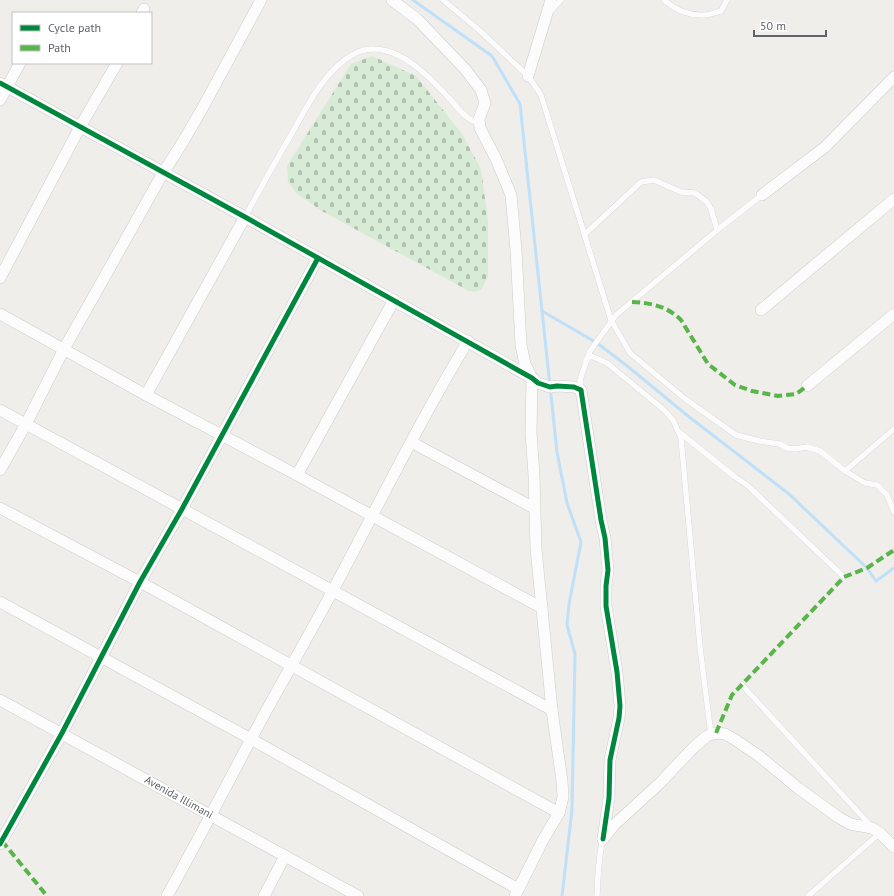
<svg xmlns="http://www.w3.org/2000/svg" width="894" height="896" viewBox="0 0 894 896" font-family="'PT Sans',sans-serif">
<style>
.cemetery{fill:url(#cemetery-stones)}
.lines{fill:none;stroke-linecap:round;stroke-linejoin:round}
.stream{stroke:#bfe0f9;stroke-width:3}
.lane-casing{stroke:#cbcccc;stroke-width:6}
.street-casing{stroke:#cbcccc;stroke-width:12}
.lane{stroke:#fdfcfc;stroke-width:5.5}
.street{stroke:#fdfcfc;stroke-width:11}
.quiet{stroke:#58b549;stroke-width:4;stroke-dasharray:8 4;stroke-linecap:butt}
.cycleway-casing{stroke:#fff;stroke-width:8}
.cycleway{stroke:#00873e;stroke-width:5}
.labels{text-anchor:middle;stroke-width:3;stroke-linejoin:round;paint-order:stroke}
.street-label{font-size:11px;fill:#5f6368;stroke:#fff}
</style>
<defs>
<pattern id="cemetery-stones" width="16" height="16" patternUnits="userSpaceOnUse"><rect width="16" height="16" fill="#d8ebd6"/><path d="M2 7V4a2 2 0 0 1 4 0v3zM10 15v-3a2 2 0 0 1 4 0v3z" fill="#b2c2b1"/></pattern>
</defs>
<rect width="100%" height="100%" fill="#efeeea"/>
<path class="cemetery" d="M372,56L416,76L462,134L481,169L488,221V277L481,290L474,292L467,290L322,211L297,194L288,182L287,166L351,64Z"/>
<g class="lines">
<g class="stream">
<path d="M413,0L492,56L520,104L542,311L597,343L626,365L688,416L789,494L867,568L876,581L894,568"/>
<path d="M542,311L557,452L567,503L581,542L569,604L567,625L575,654L572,810L562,896"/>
</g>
<defs>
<g id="lane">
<path d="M443,0L479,30L528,76L541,95L611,320L630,353L684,398L736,435L759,441L780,444L787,448L795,449L807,447L820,451L845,471L865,483L877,485L887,495L894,512"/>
<path d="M664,0C675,10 690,16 705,15C710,15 716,12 721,11L727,0"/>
<path d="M549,13L561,0"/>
<path d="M245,217C260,189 275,162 291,135C306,108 326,68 354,54C374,43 397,52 414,65C426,74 437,85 447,96C457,106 465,120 479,123"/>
<path d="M585,234L641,182L654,180L681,192L695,193L707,202L711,209L717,230"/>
<path d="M586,360L591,356L607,363L664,410L673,420L681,438L700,647L711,735"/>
<path d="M581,390L580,381L582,374L590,351L616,315L721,227L762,195"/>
<path d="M679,432L735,477L747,485L844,577"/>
<path d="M845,471L894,429"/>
<path d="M742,685L871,826"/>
<path d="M597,896C598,877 598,858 603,839"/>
<path d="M808,896L880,833"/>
</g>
<g id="street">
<path d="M392,0L417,19L465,69L481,90L485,103L479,119L480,128L496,159L511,195L516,250L521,345L525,364L532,378L531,433L534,475L536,549L552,710L562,781L563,797L559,813L543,840L515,896"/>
<path d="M142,13L144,9"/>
<path d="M528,76L551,0"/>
<path d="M0,83L245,217L532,378L538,383L550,387L557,386L574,387L581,390L601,520L605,538L608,570L606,586V606L617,672L620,706L619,718L610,760L609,798L603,839"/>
<path d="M0,100L20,63"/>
<path d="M762,195L825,147L894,77"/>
<path d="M0,278L80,127L117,63"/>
<path d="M761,310L894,199"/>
<path d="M0,314L146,395L297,475L542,608"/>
<path d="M807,386L894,314"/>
<path d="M146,395L245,217"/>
<path d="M0,410L552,710"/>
<path d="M411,442L534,508"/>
<path d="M0,470L26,424L64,349L163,173L181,145L202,109L261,0"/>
<path d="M297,475L394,300"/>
<path d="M0,508L140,582L559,813"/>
<path d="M0,602L251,739L518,889"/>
<path d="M0,700L358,896"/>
<path d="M603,839L614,825L660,783L694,747L707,736L716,733L725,734L734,739L759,756L798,788L838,817L850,824L872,828L880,833L894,847"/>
<path d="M0,844L62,733L140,582L182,509L318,258"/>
<path d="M167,896C196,844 223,792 251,739C277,690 306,641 332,592C377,508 419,422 468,341"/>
<path d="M264,896L285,856"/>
</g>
</defs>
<use href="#lane" class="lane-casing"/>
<use href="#street" class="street-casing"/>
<use href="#lane" class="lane"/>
<use href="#street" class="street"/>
<g class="quiet">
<path d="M632,302C651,303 667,306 681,320L708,364L735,385L752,391L778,396L796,394L807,386"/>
<path d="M716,733L732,695L844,577L867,568L894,550"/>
<path d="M2,841L47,896"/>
</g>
<defs>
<g id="cycleway">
<path d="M0,83L245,217L532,378L538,383L550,387L557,386L574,387L581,390L601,520L605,538L608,570L606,586V606L617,672L620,706L619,718L610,760L609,798L603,839"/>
<path d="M0,844L62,733L140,582L182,509L318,258"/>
</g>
</defs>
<use href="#cycleway" class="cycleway-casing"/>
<use href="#cycleway" class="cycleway"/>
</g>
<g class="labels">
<g class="street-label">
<text transform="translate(179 797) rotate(29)" y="4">Avenida Illimani</text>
</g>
</g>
<rect x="12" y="12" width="140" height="52" fill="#ffffff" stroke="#bfc1c3"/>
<rect x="20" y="25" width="20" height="6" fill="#00873e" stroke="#bfc1c3"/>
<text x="48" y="32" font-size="12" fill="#5f6368">Cycle path</text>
<rect x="20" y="45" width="20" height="6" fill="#58b549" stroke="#bfc1c3"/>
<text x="48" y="52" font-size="12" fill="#5f6368">Path</text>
<path d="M754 30v6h72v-6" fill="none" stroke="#5f6368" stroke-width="2"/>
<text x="760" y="30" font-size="12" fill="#5f6368" stroke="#ffffff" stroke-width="3" paint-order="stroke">50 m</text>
</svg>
